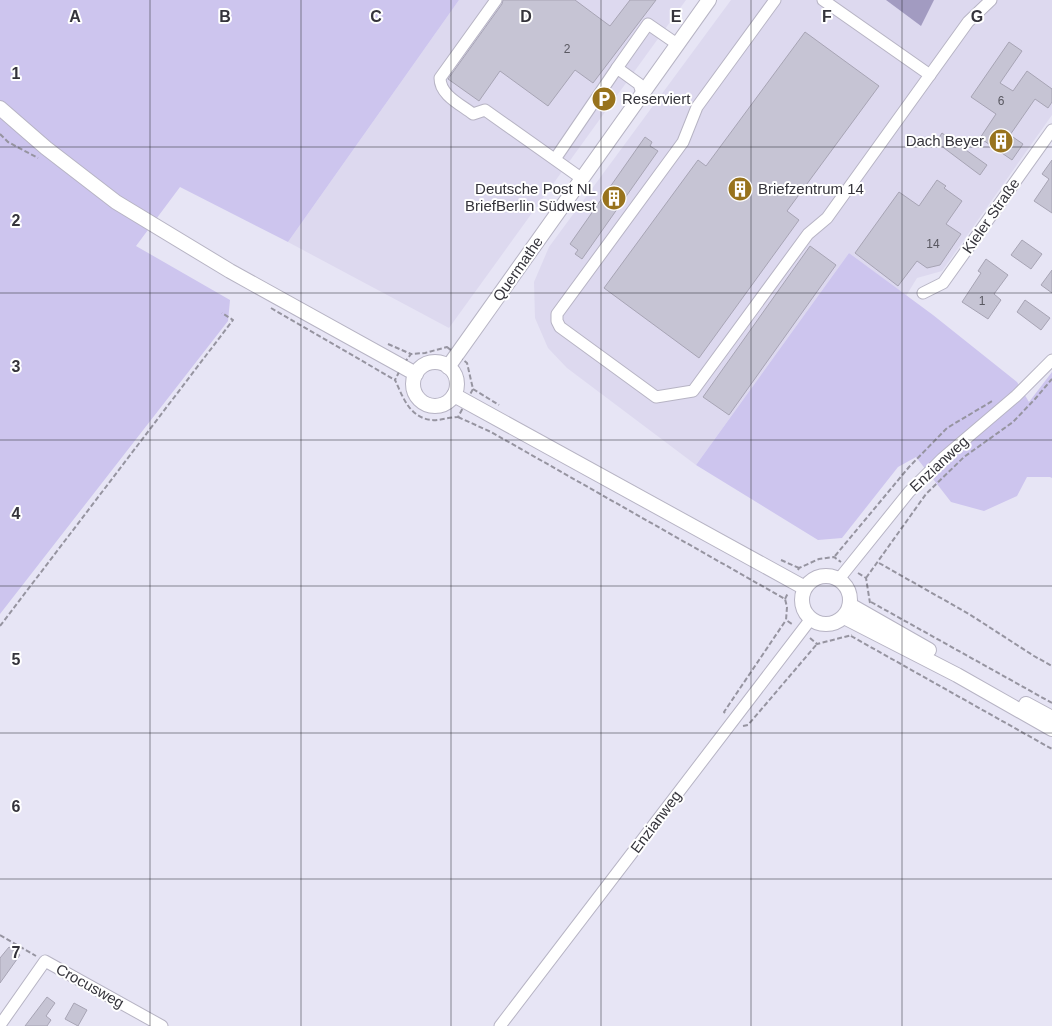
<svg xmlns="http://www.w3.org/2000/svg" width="1052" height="1026" viewBox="0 0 1052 1026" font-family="Arial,sans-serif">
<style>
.built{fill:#ddd9ef}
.green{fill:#cdc5ee}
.water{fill:#a29bc1}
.building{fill:#c6c4d4;stroke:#a7a4b4}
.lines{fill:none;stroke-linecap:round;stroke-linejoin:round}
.minor-casing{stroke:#b7b4c4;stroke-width:13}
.major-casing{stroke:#b7b4c4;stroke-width:16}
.path{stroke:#9694a0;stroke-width:2;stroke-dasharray:5 2.5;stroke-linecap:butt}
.minor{stroke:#fff;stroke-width:11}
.major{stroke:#fff;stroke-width:14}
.grid{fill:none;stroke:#35343b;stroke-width:1;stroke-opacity:0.55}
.labels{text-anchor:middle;stroke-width:4;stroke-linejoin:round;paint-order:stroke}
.number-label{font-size:12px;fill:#595861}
.poi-label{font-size:15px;fill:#35343b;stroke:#fff;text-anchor:start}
.street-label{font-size:15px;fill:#35343b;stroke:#fff}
.grid-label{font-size:16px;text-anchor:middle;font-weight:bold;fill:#35343b;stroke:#fff;stroke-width:4;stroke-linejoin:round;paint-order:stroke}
</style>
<rect width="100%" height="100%" fill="#e7e5f5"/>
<g class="built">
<path d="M459,0H686L449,328L288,242Z"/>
<path d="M731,0H1052V115L942,271L917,278L906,296L849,253L696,465L567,368L548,348L535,318L534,282L549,247Z"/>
</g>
<g class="green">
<path d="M0,0H459L288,242L180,187L136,246L230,300L228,321L0,614Z"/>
<path d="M849,253L933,315L1017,382L1029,402L1052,372V478L1050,477H1027L1017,496L984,511L951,502L916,457L898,467L842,538L818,540L696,465Z"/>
</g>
<path class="water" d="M886,0H934L921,26Z"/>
<g class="building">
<path d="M503,0H575L610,26L630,0H656L593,83L575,70L548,106L500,71L479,101L448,79L502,4Z"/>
<path d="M805,32L879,86L787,211L799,220L699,358L604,288L698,160L706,166Z"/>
<path d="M1009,42L1022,51L1000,83L1013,91L1027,71L1052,89V102L1048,108L1035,99L1010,135L1023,144L1012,160L980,138L996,114L971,97Z"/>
<path d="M942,133L987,165L980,175L936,142Z"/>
<path d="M645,137L652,142L650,146L658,151L582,259L575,254L578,250L570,244Z"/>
<path d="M1052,160V213L1034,201L1049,179L1042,174Z"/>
<path d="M937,180L946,186L944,188L962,201L946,224L961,234L940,265L927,268L917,261L898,286L855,253L899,192L919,206Z"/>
<path d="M1022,240L1042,254L1031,269L1011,255Z"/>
<path d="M810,246L836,265L729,415L703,397Z"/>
<path d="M986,259L1008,275L994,294L1001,300L988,319L962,302L981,273L978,271Z"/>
<path d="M1052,270V293L1041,285Z"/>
<path d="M1025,300L1050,318L1041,330L1017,312Z"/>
<path d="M9,947L20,955L0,983V958Z"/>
<path d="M47,997L55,1003L46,1016L51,1020L47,1026H25Z"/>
<path d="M74,1003L87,1010L78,1026L65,1019Z"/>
</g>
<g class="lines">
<defs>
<g id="minor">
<path d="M496,0L440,78C440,95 460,104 473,114L485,110L581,178"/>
<path d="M775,0L697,107L683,142L557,314V321L560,327L656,397L693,391L808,234L827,218L968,22L991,0"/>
<path d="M823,0L930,75"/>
<path d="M617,68L648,24L677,44"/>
<path d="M555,159L617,68L639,84L642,93"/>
<path d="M923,293L943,283L1052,130"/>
<path d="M839,579L909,492L942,459L1016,396L1052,360"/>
<path d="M0,1025L45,961L162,1026"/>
<path d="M500,1026L810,620L809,618"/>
</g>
<g id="major">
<path d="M0,108L46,148L116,202L230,271L416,374"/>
<circle cx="435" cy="384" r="22"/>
<path d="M448,367L709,0"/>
<path d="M454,395L805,588"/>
<circle cx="826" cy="600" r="24"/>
<path d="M850,605L929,650"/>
<path d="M844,617L957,675L1052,729"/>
<path d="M1026,704L1052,718"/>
</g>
</defs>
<use href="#minor" class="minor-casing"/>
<use href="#major" class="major-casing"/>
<g class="path">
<path d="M0,134L8,142L38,158"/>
<path d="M271,308L395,380"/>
<path d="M388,344L411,354"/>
<path d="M447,347L467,363L473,389L458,417C449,417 439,421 431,420C409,417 403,397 395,380L402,366L411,354L425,353Z"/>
<path d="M473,389L499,405"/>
<path d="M458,417L491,432L528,453L785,599L787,607L786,620L792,624"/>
<path d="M835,556L909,467L947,428L994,400"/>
<path d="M781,560L799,568"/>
<path d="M879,563L969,614L1034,656L1052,666"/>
<path d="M798,570L799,568L819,559L834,557L841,562"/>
<path d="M858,573L866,578L870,603"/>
<path d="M866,578L926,494L964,457L1013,422L1035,399L1052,379"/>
<path d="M785,599L788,593"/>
<path d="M871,602L1052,703"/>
<path d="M0,626L233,320L222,313"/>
<path d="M851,636L1052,749"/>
<path d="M810,638L817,644L852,635"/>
<path d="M725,713L724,712L786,620"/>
<path d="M743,726L748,725L817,644"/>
<path d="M0,935L36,956"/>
</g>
<use href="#minor" class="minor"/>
<use href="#major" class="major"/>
</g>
<path class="grid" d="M150,0V1026M301,0V1026M451,0V1026M601,0V1026M751,0V1026M902,0V1026M0,147H1052M0,293H1052M0,440H1052M0,586H1052M0,733H1052M0,879H1052"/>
<defs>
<symbol id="parking-disc" viewBox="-11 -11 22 22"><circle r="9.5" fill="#98731d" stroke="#fff"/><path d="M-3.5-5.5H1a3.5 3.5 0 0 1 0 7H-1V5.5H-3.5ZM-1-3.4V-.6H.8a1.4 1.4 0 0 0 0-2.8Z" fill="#fff"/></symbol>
<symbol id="building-disc" viewBox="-11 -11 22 22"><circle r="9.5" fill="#98731d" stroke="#fff"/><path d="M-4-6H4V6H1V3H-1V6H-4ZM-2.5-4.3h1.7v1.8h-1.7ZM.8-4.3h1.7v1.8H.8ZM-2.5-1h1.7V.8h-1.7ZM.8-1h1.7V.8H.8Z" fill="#fff"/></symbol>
</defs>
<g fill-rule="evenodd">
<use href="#parking-disc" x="590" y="85" width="28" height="28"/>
<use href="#building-disc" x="987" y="127" width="28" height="28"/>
<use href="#building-disc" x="726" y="175" width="28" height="28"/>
<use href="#building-disc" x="600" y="184" width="28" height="28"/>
</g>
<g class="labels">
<g class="number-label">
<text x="567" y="53">2</text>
<text x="1001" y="105">6</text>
<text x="933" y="248">14</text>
<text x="982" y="305">1</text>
</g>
<g class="poi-label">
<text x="622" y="104">Reserviert</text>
<text x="984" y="146" text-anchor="end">Dach Beyer</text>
<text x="596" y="194" text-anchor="end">Deutsche Post NL<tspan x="596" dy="17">BriefBerlin Südwest</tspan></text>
<text x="758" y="194">Briefzentrum 14</text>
</g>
<g class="street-label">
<text transform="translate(991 216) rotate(-55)" y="5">Kieler Straße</text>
<text transform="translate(518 269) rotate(-55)" y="5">Quermathe</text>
<text transform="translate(939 464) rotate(-43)" y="5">Enzianweg</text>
<text transform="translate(656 822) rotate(-53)" y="5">Enzianweg</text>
<text transform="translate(90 986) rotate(29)" y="5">Crocusweg</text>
</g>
</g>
<g class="grid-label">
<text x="75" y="22">A</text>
<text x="225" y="22">B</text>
<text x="376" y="22">C</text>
<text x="526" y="22">D</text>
<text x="676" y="22">E</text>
<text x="827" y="22">F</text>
<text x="977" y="22">G</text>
<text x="16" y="79">1</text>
<text x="16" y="226">2</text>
<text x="16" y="372">3</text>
<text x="16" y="519">4</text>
<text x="16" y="665">5</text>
<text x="16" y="812">6</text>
<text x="16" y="958">7</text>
</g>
</svg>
